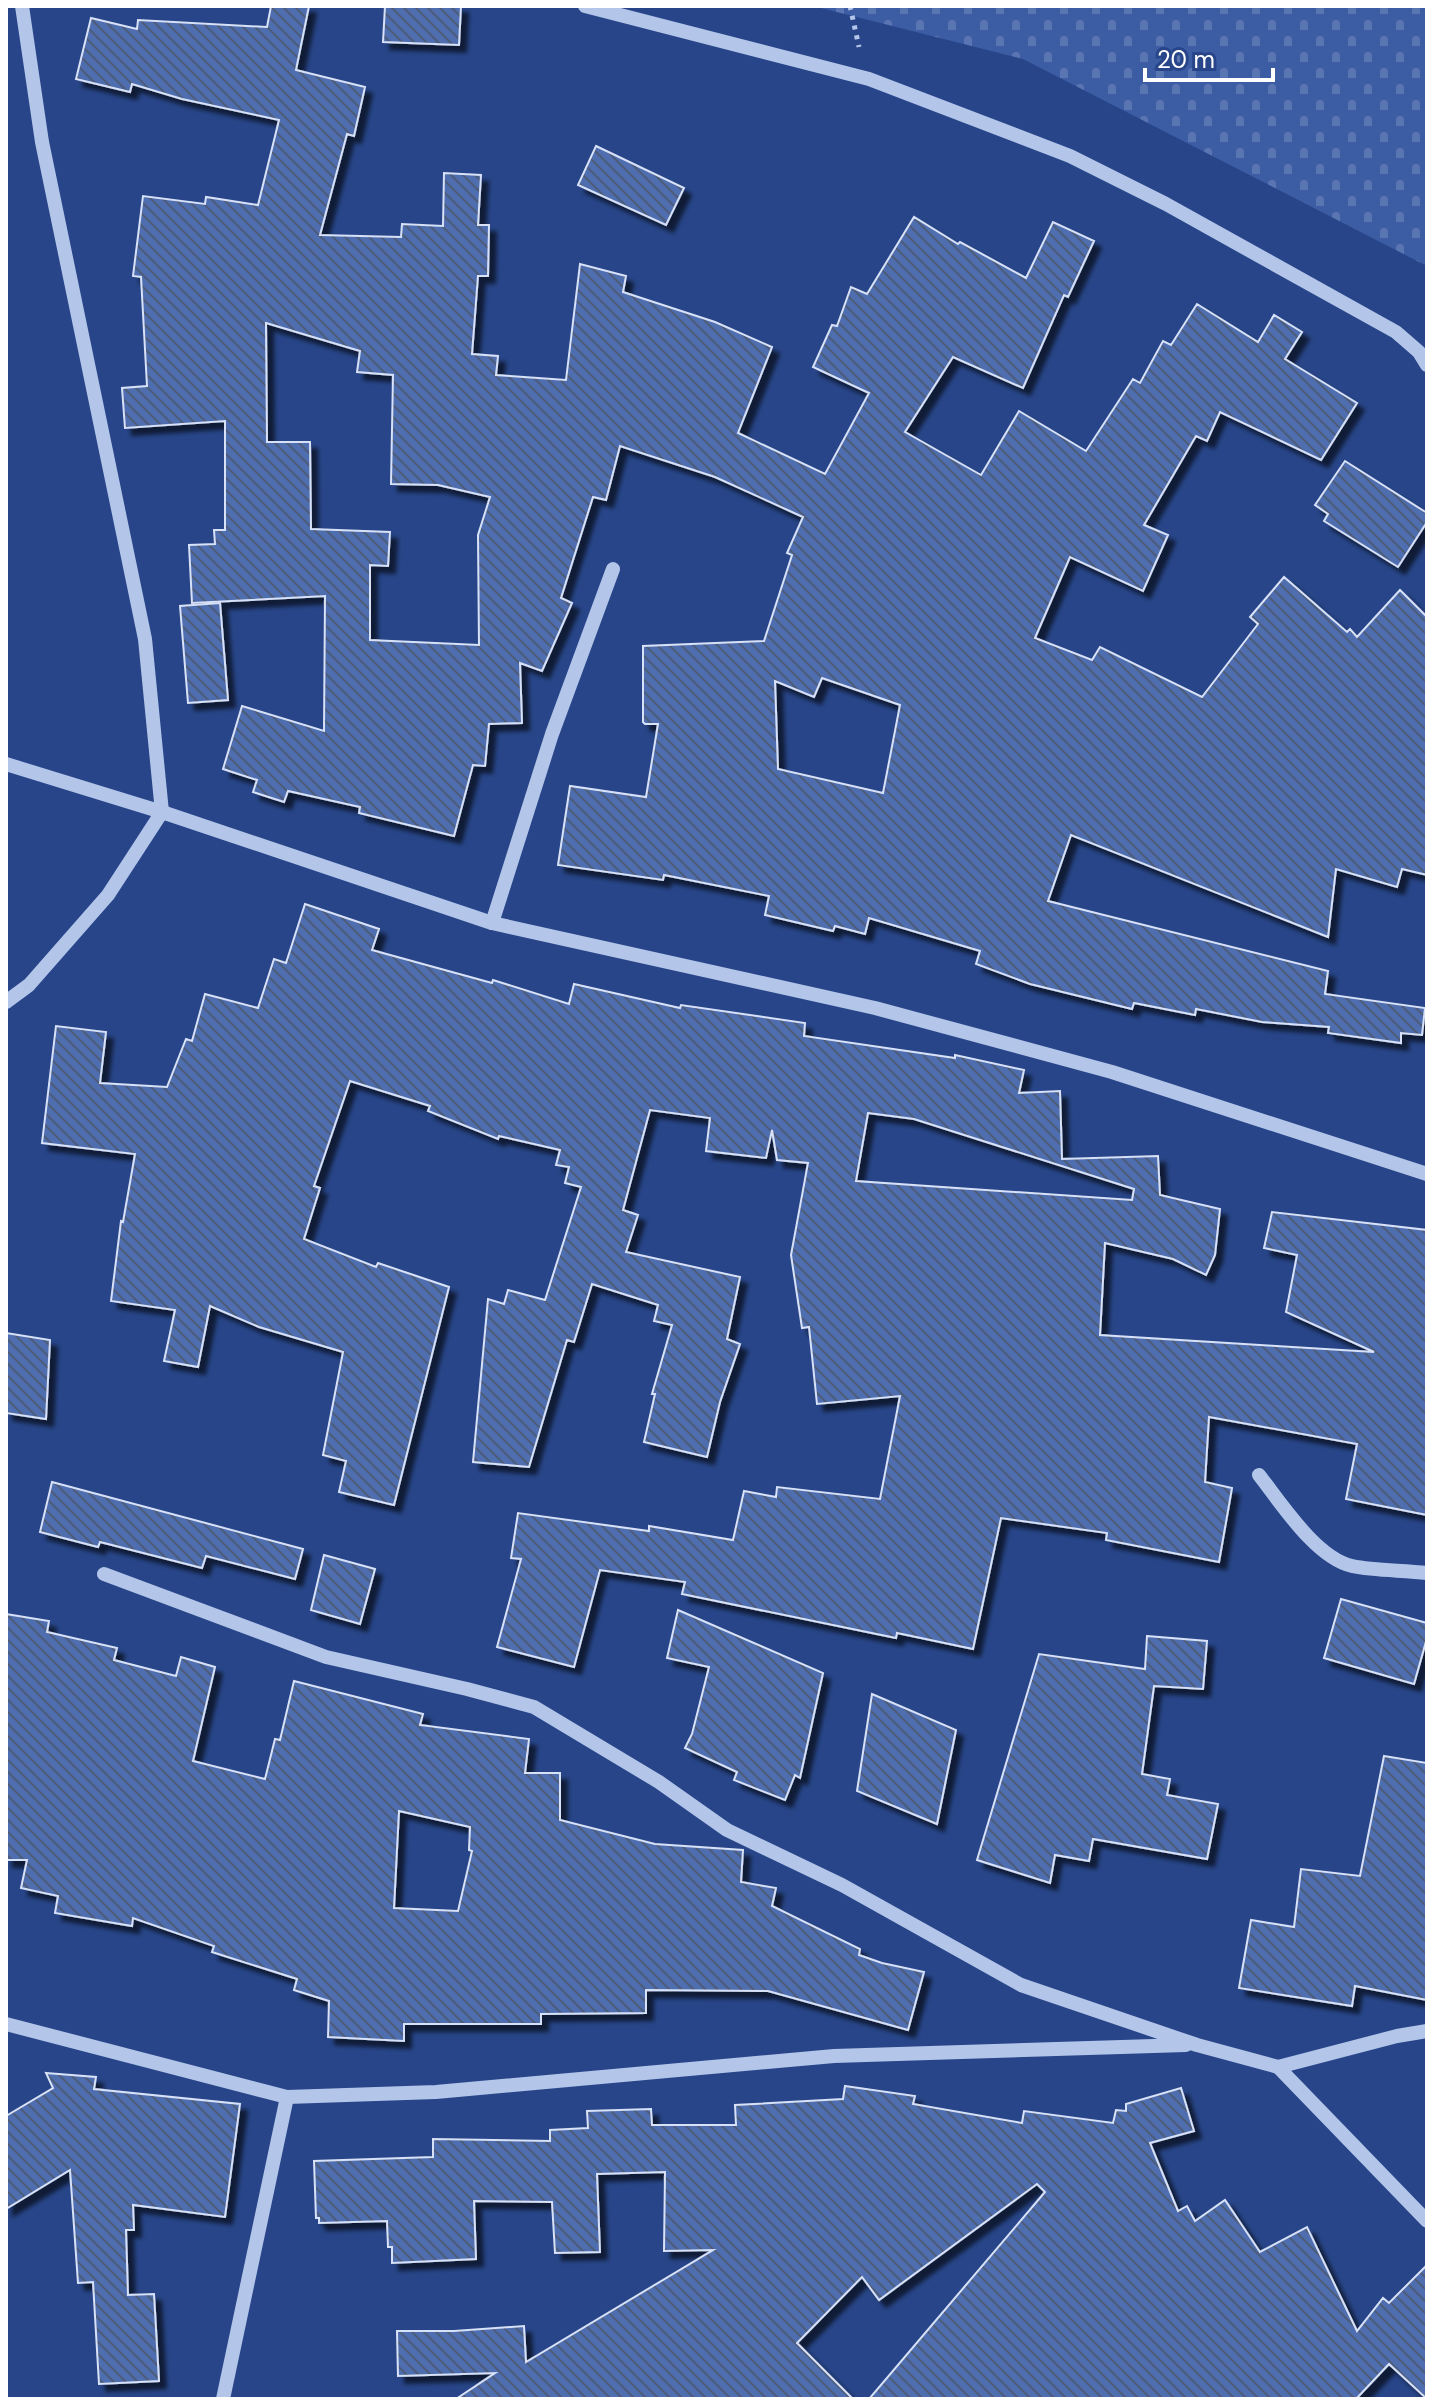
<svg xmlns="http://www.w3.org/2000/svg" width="1433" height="2405" viewBox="0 0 1433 2405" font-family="'DM Sans',sans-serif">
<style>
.cemetery{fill:url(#cemetery-stones)}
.building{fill:url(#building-back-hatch);stroke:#d7e1f7;stroke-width:2;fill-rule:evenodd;filter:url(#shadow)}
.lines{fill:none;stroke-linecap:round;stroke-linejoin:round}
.path{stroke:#b3c5e9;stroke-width:5;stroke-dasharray:4 6;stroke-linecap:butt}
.minor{stroke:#b3c5e9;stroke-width:14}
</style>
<defs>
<pattern id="cemetery-stones" width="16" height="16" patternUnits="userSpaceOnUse" patternTransform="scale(2)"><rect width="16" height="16" fill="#3c5da4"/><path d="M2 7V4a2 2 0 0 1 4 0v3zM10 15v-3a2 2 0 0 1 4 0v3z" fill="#5975b2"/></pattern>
<pattern id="building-back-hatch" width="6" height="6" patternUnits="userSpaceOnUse" patternTransform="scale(2)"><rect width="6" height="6" fill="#506eaf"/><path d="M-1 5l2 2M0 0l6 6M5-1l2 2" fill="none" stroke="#4e5b79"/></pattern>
<filter id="shadow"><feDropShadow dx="7" dy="7" stdDeviation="2" flood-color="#0009"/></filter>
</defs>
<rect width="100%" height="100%" fill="#274588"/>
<path class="cemetery" d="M813,6H1427V266L1023,59Z"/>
<g class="building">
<path d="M271,6H309L296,70L365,87L354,136L347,134L320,235L401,237L402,224L443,226L444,173L481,175L478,225H489L488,276H478L472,354L498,356L496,375L566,380L580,264L626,276L623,292L715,322L772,347L738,433L825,474L869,393L813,367L832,325L837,326L851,287L867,294L914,217L958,244L960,242L1026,278L1053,222L1094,241L1068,297L1064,295L1023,388L953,357L905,432L981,475L1019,411L1086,451L1133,379L1140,383L1163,341L1171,345L1197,304L1258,342L1274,315L1302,332L1285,359L1357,403L1321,460L1220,412L1207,441L1196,436L1144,525L1168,535L1143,591L1070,557L1035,638L1092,660L1100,647L1202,697L1258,624L1250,617L1284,577L1347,632L1350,629L1357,637L1400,590L1427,617V875L1402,869L1397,887L1336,869L1328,937L1071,835L1048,901L1328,971L1325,994L1425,1008L1422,1035L1401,1033V1043L1328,1033L1329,1027L1262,1022L1196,1009L1195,1015L1134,1003L1132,1009L1030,984L976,964L980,951L869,918L865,934L835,926L833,931L765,915L769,896L664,875L663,880L558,865L570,786L646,797L658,724H645L643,722V646L764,641L792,555L787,553L803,517L715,477L620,446L606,500L593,497L561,598L572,603L542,671L520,663L522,723L489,724L485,766L473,765L454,836L359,813L360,807L288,791L284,802L253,792L257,780L223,769L242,706L324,731L325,596L192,603L189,545L215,544L214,530H225V421L125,428L122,388L147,386L141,277L133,276L143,196L205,204L206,197L258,205L279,120L182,99L132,84L130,92L76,79L91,18L137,29L138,20L267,27ZM266,323L360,351L357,372L393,375L391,484L438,485L490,497L478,535L479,645L370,640V565L388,566L390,532L311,529L310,442H267ZM822,678L900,705L883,793L778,769L775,681L814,697Z"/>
<path d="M385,6H461L459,45L383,42Z"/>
<path d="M596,146L684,188L666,225L578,185Z"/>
<path d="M1345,461L1427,513V522L1398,567L1324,521L1328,514L1315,505Z"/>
<path d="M220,603L228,700L188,703L180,606Z"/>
<path d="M305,904L379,929L372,950L492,983L493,980L569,1004L574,984L680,1008L681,1005L805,1023L804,1036L955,1058V1055L1024,1070L1019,1093L1060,1091L1062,1159L1158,1156L1160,1195L1220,1209L1215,1255L1206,1275L1173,1259L1105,1243L1100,1335L1374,1352L1286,1312L1297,1255L1264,1248L1272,1212L1427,1230V1515L1346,1499L1357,1444L1209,1417L1205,1482L1232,1488L1219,1562L1106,1540L1107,1533L1001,1518L973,1649L897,1633L896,1638L682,1594L685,1582L600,1570L574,1667L497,1647L521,1559L511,1558L518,1513L649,1531V1526L733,1540L744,1491L776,1497L777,1487L880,1499L900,1396L817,1404L809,1327L802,1328L791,1255L808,1163L777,1160L772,1130L766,1158L706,1151L710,1118L650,1110L623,1210L638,1215L626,1252L740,1277L727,1339L740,1344L720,1402L707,1457L644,1442L655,1394H652L672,1325L654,1321L658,1305L592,1284L574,1342L567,1340L529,1467L473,1462L488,1299L504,1304L508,1290L545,1300L581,1187L565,1183L569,1167L556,1165L560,1150L499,1136L498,1139L428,1111L430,1106L350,1081L314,1186L320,1188L304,1239L376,1267L378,1263L449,1287L394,1505L339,1492L346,1461L323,1455L343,1352L259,1327L210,1306L198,1367L164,1361L175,1310L111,1301L121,1221L123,1222L135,1154L42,1143L56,1026L106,1032L100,1083L167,1087L186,1039L192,1041L205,994L258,1008L274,959L286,963ZM868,1113L914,1119L1134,1189L1132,1200L856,1181Z"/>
<path d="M6,1333L50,1340L46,1419L6,1413Z"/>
<path d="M52,1482L303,1549L295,1579L206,1556L202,1568L100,1542L98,1547L40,1532Z"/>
<path d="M324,1555L375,1569L360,1624L311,1610Z"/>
<path d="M1341,1599L1427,1623V1638L1414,1684L1324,1658Z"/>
<path d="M678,1610L823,1673L800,1778L795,1775L785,1800L734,1780L737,1772L685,1748L692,1734L709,1667L667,1658Z"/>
<path d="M6,1614L49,1621L47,1632L117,1648L114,1660L176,1676L181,1657L215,1667L193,1761L265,1779L275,1739L280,1740L294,1681L423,1714L420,1725L529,1739L525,1773H560V1820L655,1844L743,1850L741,1882L776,1888L772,1906L860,1949L859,1955L882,1963L924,1972L908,2030L768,1991L646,1990V2013L541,2014V2024H404V2041L328,2037L329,2001L294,1990L297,1979L212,1952L214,1946L133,1918L132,1926L55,1913L58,1896L21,1888L27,1860H6ZM399,1811L470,1827L469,1850L472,1851L458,1911L394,1908Z"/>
<path d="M1147,1636L1207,1641L1203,1689L1154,1686L1142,1774L1170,1779L1167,1795L1218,1804L1207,1859L1093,1839L1089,1861L1055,1855L1050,1883L977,1860L1039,1654L1145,1669Z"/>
<path d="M872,1694L956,1730L937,1824L857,1791Z"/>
<path d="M1384,1756L1427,1763V2000L1355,1986L1352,2006L1239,1988L1251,1920L1294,1927L1301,1869L1360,1876Z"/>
<path d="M46,2073L96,2077L94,2089L240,2104L225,2217L133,2205L134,2230H126L128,2295L154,2294L159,2381L99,2384L93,2282L78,2283L70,2170L6,2209V2116L53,2088Z"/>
<path d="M845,2086L915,2096L913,2104L1022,2123L1024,2111L1113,2123L1116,2110L1126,2111V2104L1181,2088L1194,2131L1150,2143L1178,2211L1187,2206L1195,2221L1225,2200L1260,2252L1307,2227L1357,2331L1383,2298L1389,2303L1427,2265V2399L1389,2364L1356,2399H869L1045,2192L1037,2184L879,2300L862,2277L797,2343L853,2399H456L495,2373L398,2376L397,2331H454L524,2326L526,2362L713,2250L664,2251L665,2172L597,2174L600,2252L555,2253L552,2202L474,2201L476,2259L392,2263V2247H388L387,2221L319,2223V2218H316L314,2161L433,2157V2139L550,2141V2130L588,2128L587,2111L651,2109L652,2125H736L735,2105L843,2099Z"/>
</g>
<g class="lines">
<path class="path" d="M850,6L859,47"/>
<g class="minor">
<path d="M585,6L869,79L1070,156L1166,204L1396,332L1419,352L1427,365"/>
<path d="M6,764L162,812L492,923L875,1008L1112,1072L1427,1174"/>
<path d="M492,923L552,734L613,569"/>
<path d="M6,1002L29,985L108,895L162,812L145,639L42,142L22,6"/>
<path d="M1259,1475C1281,1503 1316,1558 1352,1566C1376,1571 1403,1570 1427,1573"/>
<path d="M104,1574L326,1657L467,1689L534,1707L659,1782L727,1830L842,1885L1021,1985L1197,2045L1278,2067L1397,2036L1427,2031"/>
<path d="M6,2024L287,2097L436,2092L834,2056L1186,2045"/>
<path d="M1278,2067L1427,2221"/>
<path d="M223,2399L287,2097"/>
</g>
</g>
<rect width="1433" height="2405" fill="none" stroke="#ffffff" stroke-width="16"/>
<path d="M1145 68v12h128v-12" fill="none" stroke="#ffffff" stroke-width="4"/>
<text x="1157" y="68" font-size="24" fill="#ffffff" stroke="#274588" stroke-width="6" paint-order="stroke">20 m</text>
</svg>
